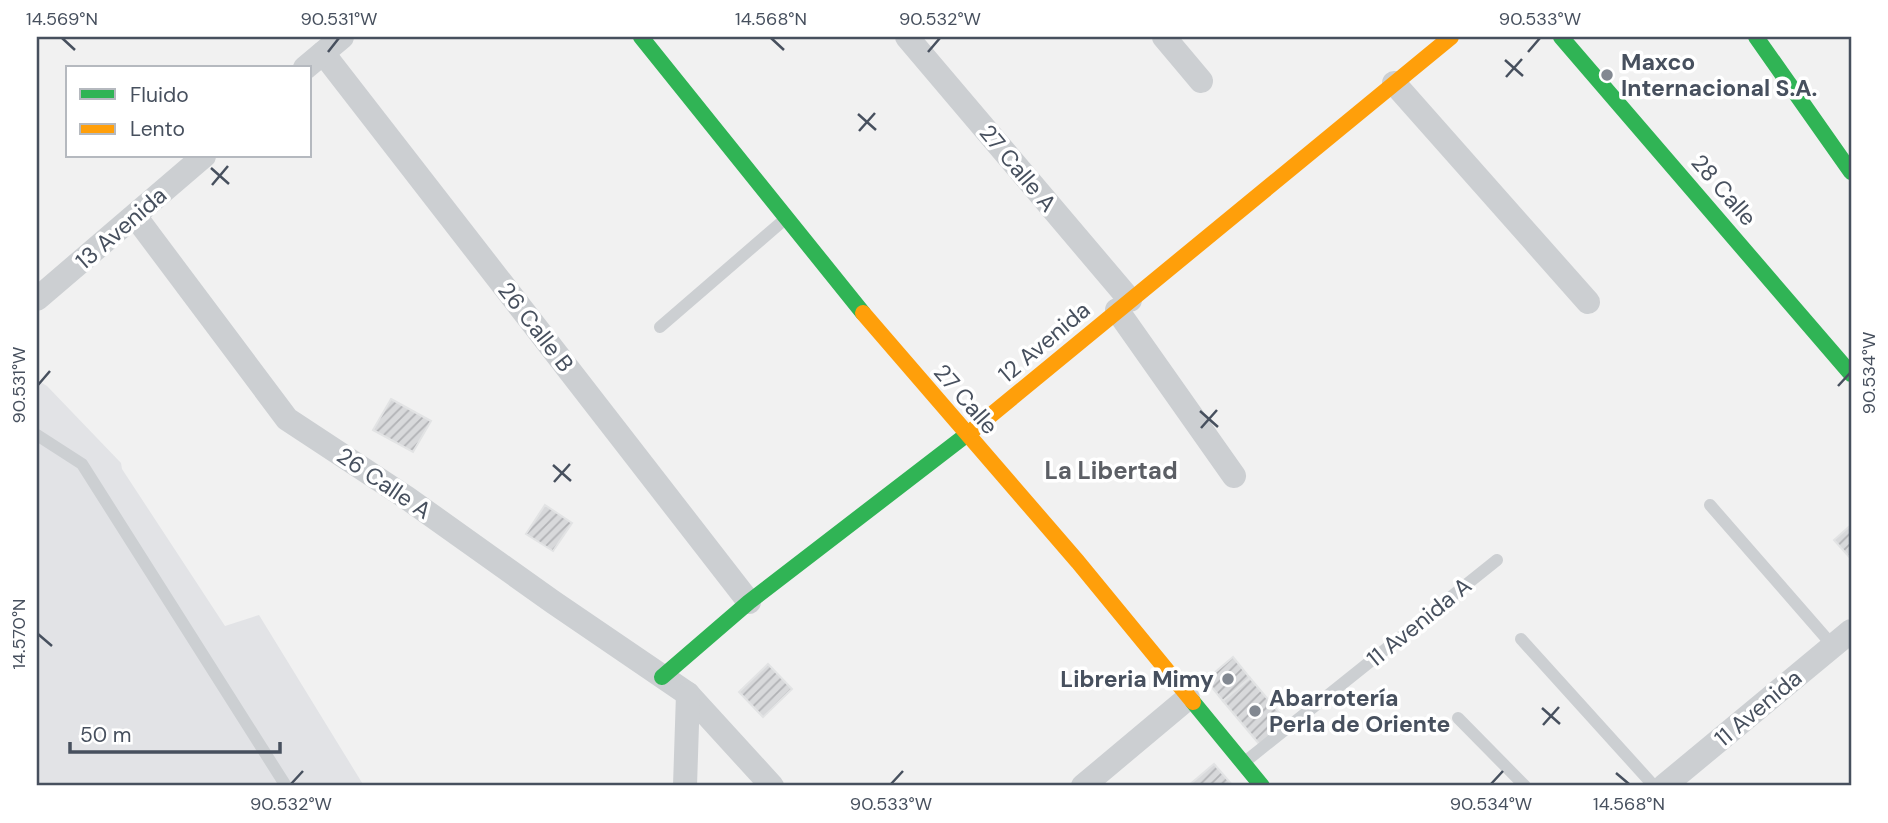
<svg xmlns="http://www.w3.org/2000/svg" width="1888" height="823" viewBox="0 0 1888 823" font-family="'DM Sans',sans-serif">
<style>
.airport{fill:#e2e3e6}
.building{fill:url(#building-hatch);stroke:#e2e3e4;stroke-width:2}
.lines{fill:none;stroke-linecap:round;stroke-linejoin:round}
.lane{stroke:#cccfd2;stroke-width:12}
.street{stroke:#cccfd2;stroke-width:24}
.fast{stroke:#30b455;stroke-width:16}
.slow{stroke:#ff9f0a;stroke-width:16}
.ticks{fill:none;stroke:#47505e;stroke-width:2.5}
.poi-dot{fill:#828891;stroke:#fff;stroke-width:2.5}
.labels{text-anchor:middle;stroke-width:7;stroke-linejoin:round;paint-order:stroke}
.poi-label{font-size:23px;font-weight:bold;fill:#47505e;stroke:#fff;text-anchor:start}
.street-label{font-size:23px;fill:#47505e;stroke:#fff}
.neighbourhood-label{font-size:24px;font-weight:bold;fill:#5c5f65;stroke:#fff}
.neatline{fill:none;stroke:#47505e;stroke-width:2.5}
.ticks-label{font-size:18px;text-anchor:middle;fill:#47505e}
</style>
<defs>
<pattern id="building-hatch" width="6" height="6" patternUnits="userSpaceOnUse" patternTransform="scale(1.75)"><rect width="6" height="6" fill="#d8d9db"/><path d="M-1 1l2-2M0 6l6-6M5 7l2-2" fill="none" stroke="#b1b2b5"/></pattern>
</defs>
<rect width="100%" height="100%" fill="#f1f1f1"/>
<path class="airport" d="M37,380L47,386L121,463L122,469L225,626L259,615L364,786H37Z"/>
<g class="building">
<path d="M391,399L431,421L413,452L373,430Z"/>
<path d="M545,505L572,523L553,551L526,534Z"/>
<path d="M1851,525V559L1834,540Z"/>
<path d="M1233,657L1250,678L1223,701L1206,680Z"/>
<path d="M768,664L792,689L763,717L739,692Z"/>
<path d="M1250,678L1287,722L1260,745L1223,701Z"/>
<path d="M1214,764L1233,786H1188Z"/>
</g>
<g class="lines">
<g class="lane">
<path d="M660,327L784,220"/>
<path d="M37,435L82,464L286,786"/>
<path d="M1710,505L1833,646"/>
<path d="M1521,639L1654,786"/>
<path d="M1458,718L1525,786"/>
<path d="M1246,761L1497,560"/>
</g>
<g class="street">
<path d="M907,37L1130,300"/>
<path d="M1164,37L1201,81"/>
<path d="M323,53L749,602"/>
<path d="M305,68L342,37"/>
<path d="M1394,83L1588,302"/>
<path d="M135,216L287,419L407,498L553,602L688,694L772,786"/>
<path d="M37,299L204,156"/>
<path d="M1117,310L1234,476"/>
<path d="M685,786L688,694"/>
<path d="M1083,786L1188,698"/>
<path d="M1664,786L1851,631"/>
</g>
<g class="fast">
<path d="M641,37L863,313"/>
<path d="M1561,37L1851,374"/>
<path d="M1756,37L1851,172"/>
<path d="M662,677L749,602L974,429"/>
<path d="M1193,702L1262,786"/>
</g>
<g class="slow">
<path d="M863,313L1078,562L1193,702"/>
<path d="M974,429L1451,37"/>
</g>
</g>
<path class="ticks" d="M62,38L75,50M771,38L784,50M328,52L339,38M928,52L940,38M1528,52L1540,38M1505,60L1523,76M1506,77L1522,59M858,114L876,130M859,131L875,113M211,168L229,184M212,185L228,166M38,385L50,371M1838,386L1850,373M1200,411L1218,427M1201,428L1217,410M553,465L571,481M554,482L570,464M38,634L52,646M1542,708L1560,724M1543,725L1559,707M1616,773L1629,784M291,784L303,771M891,784L903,771M1491,784L1503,771"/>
<g class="poi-dot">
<circle cx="1607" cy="75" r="7"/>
<circle cx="1228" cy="679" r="7"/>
<circle cx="1255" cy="711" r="7"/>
</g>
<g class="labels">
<g class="poi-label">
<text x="1621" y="70">Maxco<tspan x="1621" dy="26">Internacional S.A.</tspan></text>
<text x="1214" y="687" text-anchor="end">Libreria Mimy</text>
<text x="1269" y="706">Abarrotería<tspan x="1269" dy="26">Perla de Oriente</tspan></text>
</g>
<g class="street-label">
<text transform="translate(1018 168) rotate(50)" y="8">27 Calle A</text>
<text transform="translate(1724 190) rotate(49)" y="8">28 Calle</text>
<text transform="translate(121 228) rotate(-41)" y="8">13 Avenida</text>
<text transform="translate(536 327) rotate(52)" y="8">26 Calle B</text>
<text transform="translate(1044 342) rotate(-40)" y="8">12 Avenida</text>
<text transform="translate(966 399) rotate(49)" y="8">27 Calle</text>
<text transform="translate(384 483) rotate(34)" y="8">26 Calle A</text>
<text transform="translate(1419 622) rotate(-39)" y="8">11 Avenida A</text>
<text transform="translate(1758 708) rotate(-40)" y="8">11 Avenida</text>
</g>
<g class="neighbourhood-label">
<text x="1111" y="479">La Libertad</text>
</g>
</g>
<rect width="1888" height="823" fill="none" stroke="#ffffff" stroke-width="77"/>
<rect x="66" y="66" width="245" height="91" fill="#ffffff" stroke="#b5b9bf" stroke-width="2"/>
<rect x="80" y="89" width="35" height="10" fill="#30b455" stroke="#b5b9bf" stroke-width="2"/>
<text x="130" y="102" font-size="21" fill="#47505e">Fluido</text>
<rect x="80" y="124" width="35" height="10" fill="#ff9f0a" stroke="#b5b9bf" stroke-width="2"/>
<text x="130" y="136" font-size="21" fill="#47505e">Lento</text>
<path d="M70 742v10h210v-10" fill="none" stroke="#47505e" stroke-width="3.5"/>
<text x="80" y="742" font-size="21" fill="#47505e" stroke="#ffffff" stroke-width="5" paint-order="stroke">50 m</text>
<rect x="38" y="38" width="1812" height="746" class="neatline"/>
<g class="ticks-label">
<text x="62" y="25">14.569°N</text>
<text x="339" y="25">90.531°W</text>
<text x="771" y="25">14.568°N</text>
<text x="940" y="25">90.532°W</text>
<text x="1540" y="25">90.533°W</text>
<text transform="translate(1869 373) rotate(-90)" y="6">90.534°W</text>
<text transform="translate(19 385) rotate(-90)" y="6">90.531°W</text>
<text transform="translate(19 634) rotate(-90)" y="6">14.570°N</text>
<text x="291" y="810">90.532°W</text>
<text x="891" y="810">90.533°W</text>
<text x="1491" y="810">90.534°W</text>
<text x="1629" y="810">14.568°N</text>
</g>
</svg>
